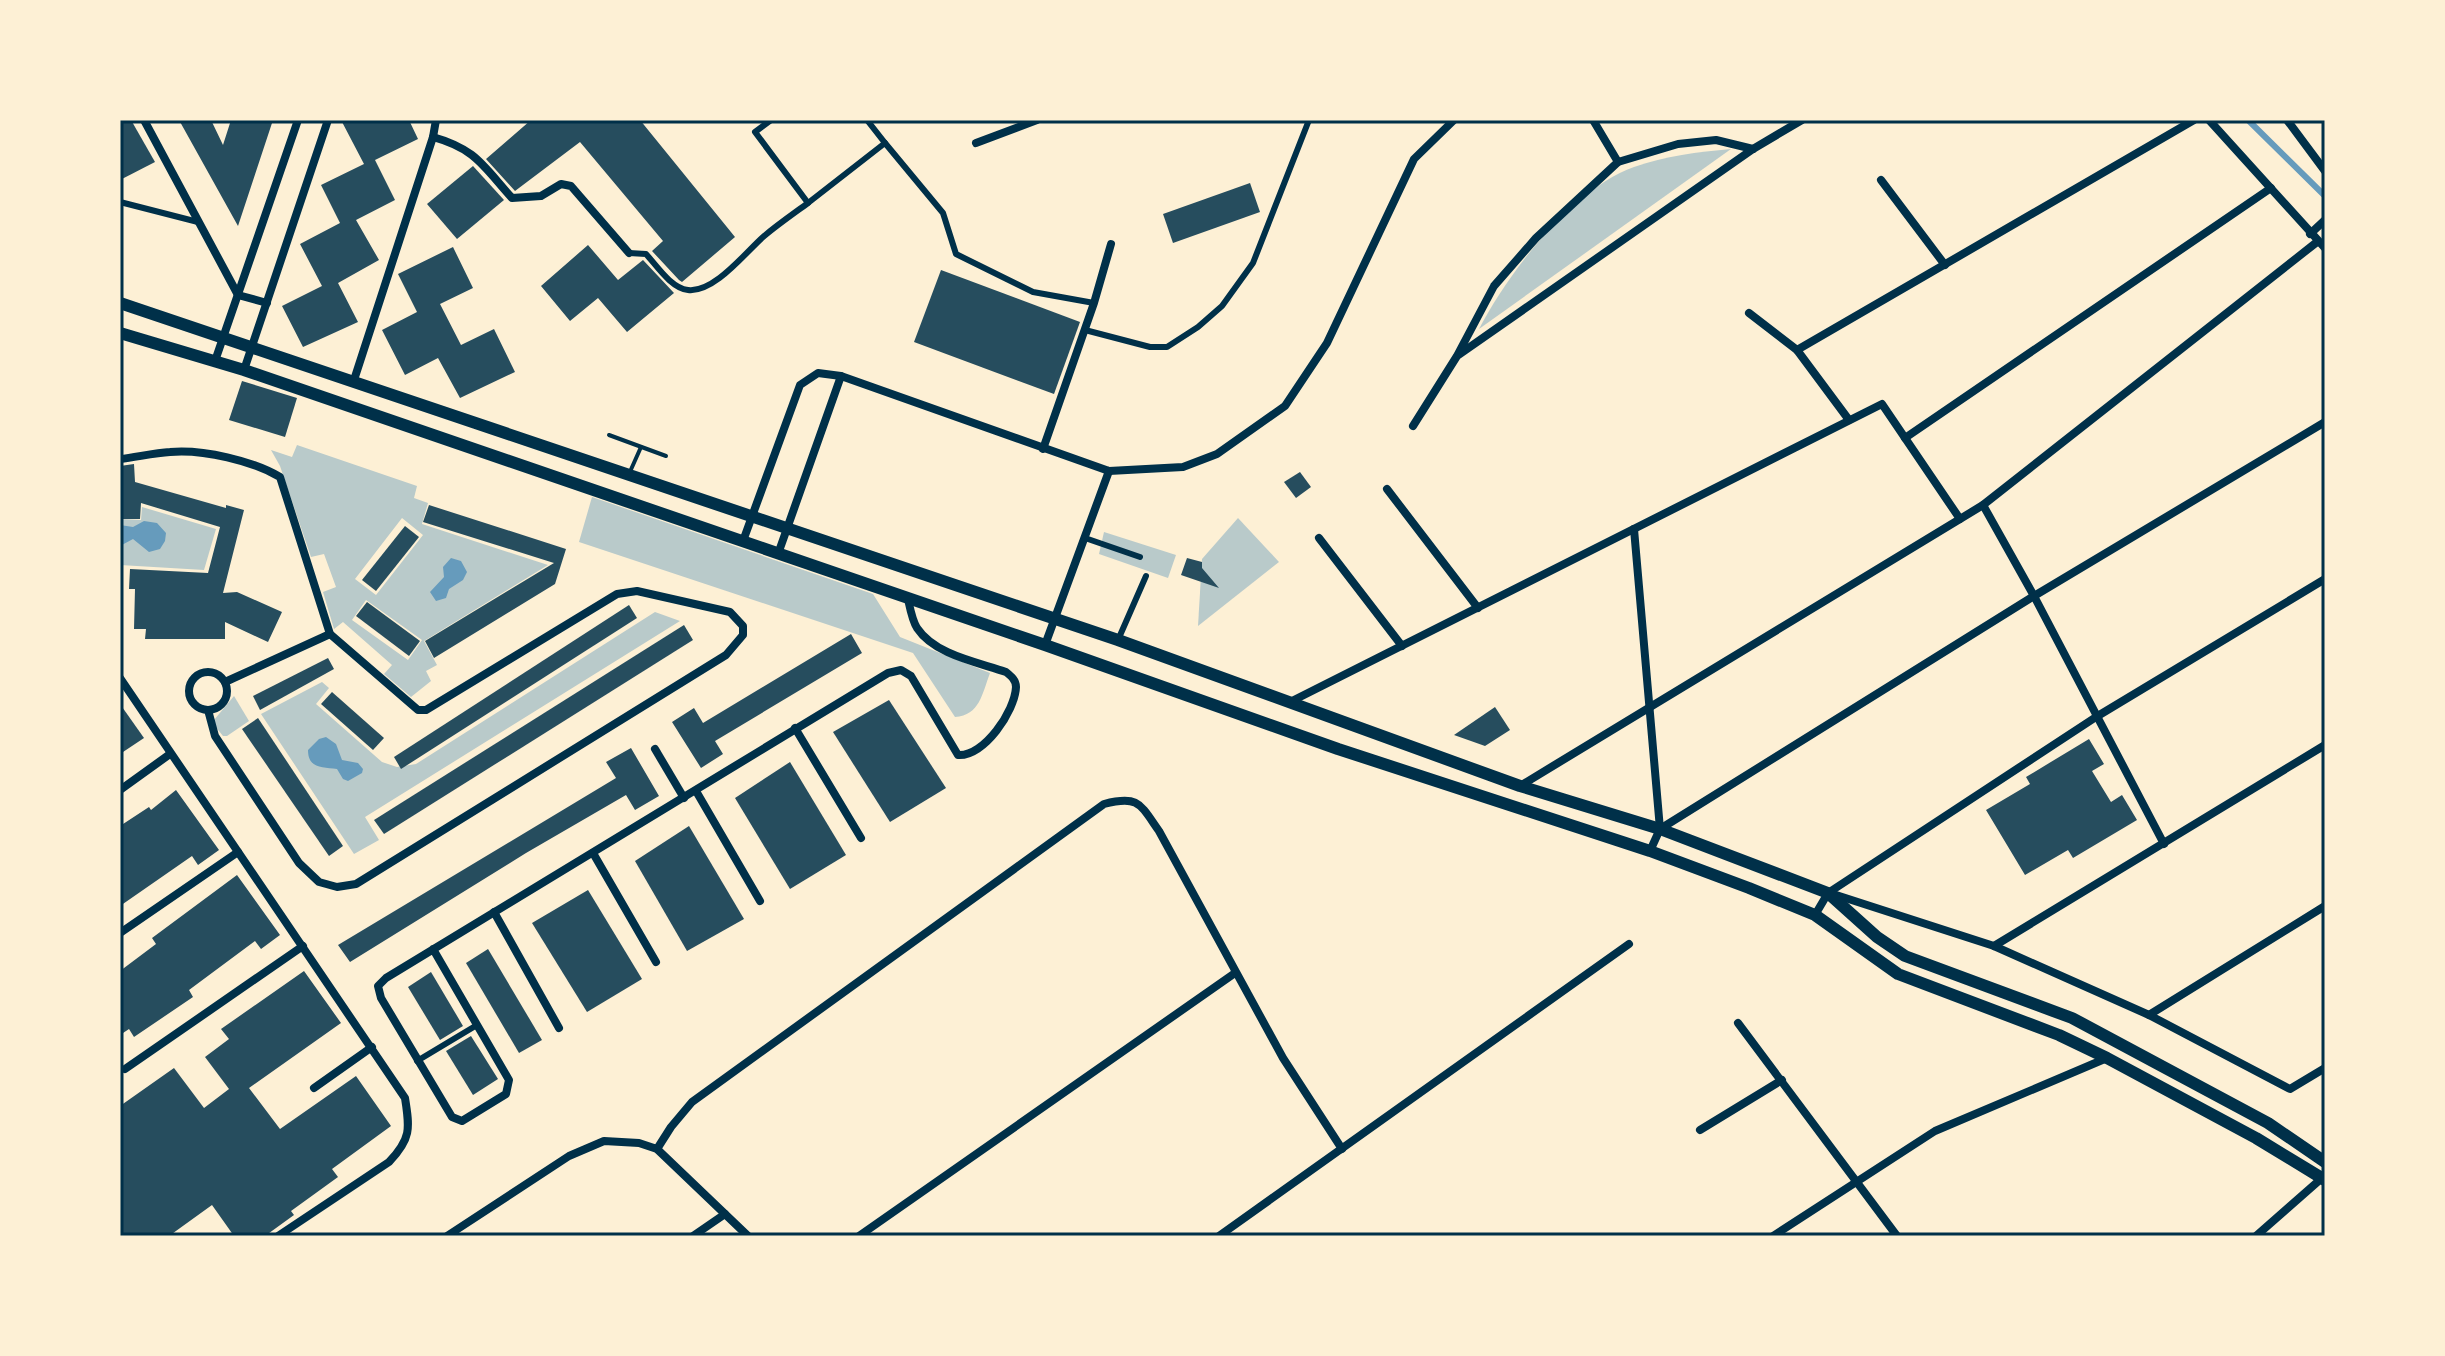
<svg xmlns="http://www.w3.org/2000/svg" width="2445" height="1356" viewBox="0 0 2445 1356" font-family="Signika,sans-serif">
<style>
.green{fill:#b9caca;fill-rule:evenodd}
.water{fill:#669bbc}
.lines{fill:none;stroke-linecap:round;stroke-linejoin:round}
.stream{stroke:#669bbc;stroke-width:6}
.building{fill:#264d5e}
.service{stroke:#003049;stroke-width:4}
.pedestrian{stroke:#003049;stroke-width:6}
.minor{stroke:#003049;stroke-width:8}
.secondary{stroke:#003049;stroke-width:12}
.neatline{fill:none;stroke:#003049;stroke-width:3}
</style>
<rect width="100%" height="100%" fill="#fdf0d5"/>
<g class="green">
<path d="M1731,149L1479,329C1508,273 1572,189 1634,167C1665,156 1698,152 1731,149Z"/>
<path d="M297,445L417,486L414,498L428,503L422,524L548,565L424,641L437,665L426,671L431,681L411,697L384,674L392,665L343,622L334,629L323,592L336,587L324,554L311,557L280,466L271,450L292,457ZM402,518L423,535L376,595L355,579ZM366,600L422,640L408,660L352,620Z"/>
<path d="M592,497L873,594L900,637L990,673C982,694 980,715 955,717L913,653L579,542Z"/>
<path d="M142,507L216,529L204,570L120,565V519L141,520Z"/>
<path d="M1238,518L1279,562L1198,626L1202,559Z"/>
<path d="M1104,532L1176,555L1168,578L1099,554Z"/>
<path d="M655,612L680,621L365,817L379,840L354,854L261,714L322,682L329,688L316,704L382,762L397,767L416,764Z"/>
<path d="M234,696L249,721L227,736H223L214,725V720Z"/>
</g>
<g class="water">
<path d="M144,521L157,523L166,533L165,541L160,549L149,552L133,539L120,546V525L133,527Z"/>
<path d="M451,558L461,561L467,572L463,580L449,589L446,598L436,601L430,592L444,577L443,567Z"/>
<path d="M326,737L336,744L342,760L358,763L363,769L362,773L348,781L343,779L337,769C323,767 308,769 308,750L319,739Z"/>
</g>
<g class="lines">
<path class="stream" d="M2248,120L2325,196"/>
</g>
<g class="building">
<path d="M120,120H131L155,162L120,180Z"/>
<path d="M179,120H211L223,145L231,120H273L238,226Z"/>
<path d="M341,120H409L418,139L375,160L395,200L356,220L379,260L338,283L358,322L303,347L282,306L322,286L300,244L340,223L321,185L364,164Z"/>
<path d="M531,120H640L735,237L682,282L679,280L652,251L663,241L580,142L515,191L486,159Z"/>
<path d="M473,166L504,200L457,239L427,204Z"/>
<path d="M1250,183L1260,212L1173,243L1163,214Z"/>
<path d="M588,245L618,280L643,260L674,293L627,332L598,298L570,321L541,286Z"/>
<path d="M453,247L473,288L440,304L461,345L494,329L515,372L460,398L438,358L405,375L382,330L417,312L398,274Z"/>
<path d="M941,270L1080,322L1054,394L914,342Z"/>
<path d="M242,381L297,398L285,437L229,420Z"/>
<path d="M134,464L135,482L226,508V505L244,510L223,593L237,592L282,612L268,642L225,622V639H145L146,629H134L135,589H129L130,569L208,573L220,527L141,503L140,519H120V466Z"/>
<path d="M1300,472L1311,487L1296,498L1284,482Z"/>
<path d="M429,505L566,549L555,584L434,658L425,641L554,563L423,522Z"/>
<path d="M405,526L419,537L376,591L362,580Z"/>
<path d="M1187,558L1202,562V568L1219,588L1181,575Z"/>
<path d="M367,602L420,641L409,656L356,616Z"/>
<path d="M629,605L637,618L401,769L394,757Z"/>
<path d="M684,625L693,640L384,834L374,820Z"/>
<path d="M851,634L862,653L715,741L723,754L701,768L672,722L694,708L703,723Z"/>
<path d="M328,658L334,669L260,710L253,696Z"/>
<path d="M332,692L384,738L373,750L321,704Z"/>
<path d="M889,700L946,788L890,822L833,732Z"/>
<path d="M120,704L144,738L120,754Z"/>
<path d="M1495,707L1510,730L1485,746L1454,735Z"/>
<path d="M258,718L343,846L329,856L242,729Z"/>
<path d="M2089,739L2104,764L2092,771L2111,802L2122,795L2137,820L2073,858L2068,850L2025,875L1986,810L2030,784L2026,777Z"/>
<path d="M631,748L659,796L635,810L626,795L526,853L350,962L338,945L616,778L606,762Z"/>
<path d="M790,762L846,855L790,889L735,798Z"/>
<path d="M176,790L219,850L198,865L192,856L120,906V826L149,807L151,810Z"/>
<path d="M689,826L744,919L687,951L635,861Z"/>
<path d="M237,875L280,935L261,949L255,941L189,990L193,997L134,1037L129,1029L120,1035V971L156,944L152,938Z"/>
<path d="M588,890L642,979L587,1012L532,923Z"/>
<path d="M488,949L542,1040L519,1053L466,963Z"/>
<path d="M304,971L341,1023L249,1088L280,1129L356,1076L391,1126L332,1169L338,1177L291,1211L294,1215L265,1236H234L212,1205L169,1236H120V1106L174,1068L204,1108L229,1089L205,1057L229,1039L221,1029Z"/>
<path d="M431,972L463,1026L440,1040L408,987Z"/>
<path d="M471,1036L498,1079L473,1095L446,1051Z"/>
</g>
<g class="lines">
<g class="service">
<path d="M609,435L666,456"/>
<path d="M629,474L641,447"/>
</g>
<g class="pedestrian">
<path d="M867,120L885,143"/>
<path d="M120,202L198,222"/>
<path d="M808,203L885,143L943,213L956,254L1033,292L1094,303"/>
<path d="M629,253L646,254C657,266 671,288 688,290C714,293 745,253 763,237C777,225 793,214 808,203L755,132L771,120"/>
<path d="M1085,330L1150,347H1167L1198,327L1222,306L1253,263L1309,120"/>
<path d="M1085,538L1140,557"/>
<path d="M1118,640L1146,576"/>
<path d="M417,1061L477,1025"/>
</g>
<g class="minor">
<path d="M144,120L238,295L267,303"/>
<path d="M1593,120L1618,162"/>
<path d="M2209,120L2325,248"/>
<path d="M2287,120L2325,171"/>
<path d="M433,137C476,149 483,166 512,198L541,196L561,184L571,186L629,253"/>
<path d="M976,143L1037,120"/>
<path d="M1881,180L1945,265"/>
<path d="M2310,234L2325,220"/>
<path d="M1749,313L1797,350L1849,420"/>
<path d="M1797,350L2194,120"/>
<path d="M1458,354L1494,286L1536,238L1618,162L1678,144L1716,140L1753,149"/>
<path d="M215,361L298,120"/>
<path d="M244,370L328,120"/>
<path d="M354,380L433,137L436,120"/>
<path d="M1413,426L1457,356L1753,149L1802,120"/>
<path d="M1905,438L2271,188"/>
<path d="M1043,449L1094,303L1111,244"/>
<path d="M120,459C137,457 154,453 170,452C203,449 253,461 280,477L330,634L418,710H426L617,594L637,591L730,612L743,626V635L726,655L356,884L337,887L319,882L299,863L215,736L208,710"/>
<path d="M1387,489L1478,608"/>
<path d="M1983,505L2034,596L2164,844"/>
<path d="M1634,529L1660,829"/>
<path d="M1319,538L1402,646"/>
<path d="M743,541L800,385L818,373L841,376L1109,471L1183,467L1217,454L1285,406L1327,343L1414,159L1454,120"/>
<path d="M778,554L841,376"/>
<path d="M1045,645L1109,471"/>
<circle cx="208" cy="691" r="19"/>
<path d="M120,678L405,1098C410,1129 411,1139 389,1162L278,1236"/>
<path d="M225,682L330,634"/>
<path d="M1290,702L1882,404L1960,519"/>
<path d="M795,728L861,838"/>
<path d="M655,749L684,798"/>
<path d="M1520,786L1983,505L2317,242"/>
<path d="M120,790L170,754"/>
<path d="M696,791L760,901"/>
<path d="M1650,851L1660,829L2034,596L2325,422"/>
<path d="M593,853L656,962"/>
<path d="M1833,894L1994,946L2149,1015L2290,1089L2325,1068"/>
<path d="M494,912L559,1028"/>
<path d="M1815,915L1828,893L2096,717L2325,579"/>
<path d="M120,933L238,852"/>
<path d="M1994,946L2325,745"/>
<path d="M433,949L509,1080L506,1094L462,1121L452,1117L381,998L378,986L386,978L888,673L901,670L911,676L958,755C984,757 1015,711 1016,687C1016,680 1011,676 1006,672C977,662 935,655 917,628C912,620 910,608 908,599"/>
<path d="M2149,1015L2325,906"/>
<path d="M1738,1023L1897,1236"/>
<path d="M125,1069L303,946"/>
<path d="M314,1088L372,1047"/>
<path d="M1700,1130L1782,1080"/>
<path d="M657,1149L671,1127L692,1102L1104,804C1139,795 1140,804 1159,831L1283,1058L1342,1149"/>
<path d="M447,1236L569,1156L604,1141L639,1143L657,1149L748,1236"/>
<path d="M693,1236L725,1214"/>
<path d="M859,1236L1235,973"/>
<path d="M1219,1236L1629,944"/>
<path d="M1773,1236L1935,1131L2107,1058"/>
<path d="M2256,1236L2322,1178"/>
</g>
<g class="secondary">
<path d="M120,303L1118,640L1520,786L1660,829L1828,893L1877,937L1905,956L2072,1018L2268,1123L2325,1162"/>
<path d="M120,333L244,370L1045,645L1338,749L1650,851L1749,888L1815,915L1898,974L2059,1035L2107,1058L2256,1138L2325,1180"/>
</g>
</g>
<rect width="2445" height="1356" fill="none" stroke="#fdf0d5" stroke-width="244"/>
<rect x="122" y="122" width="2201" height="1112" class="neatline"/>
</svg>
